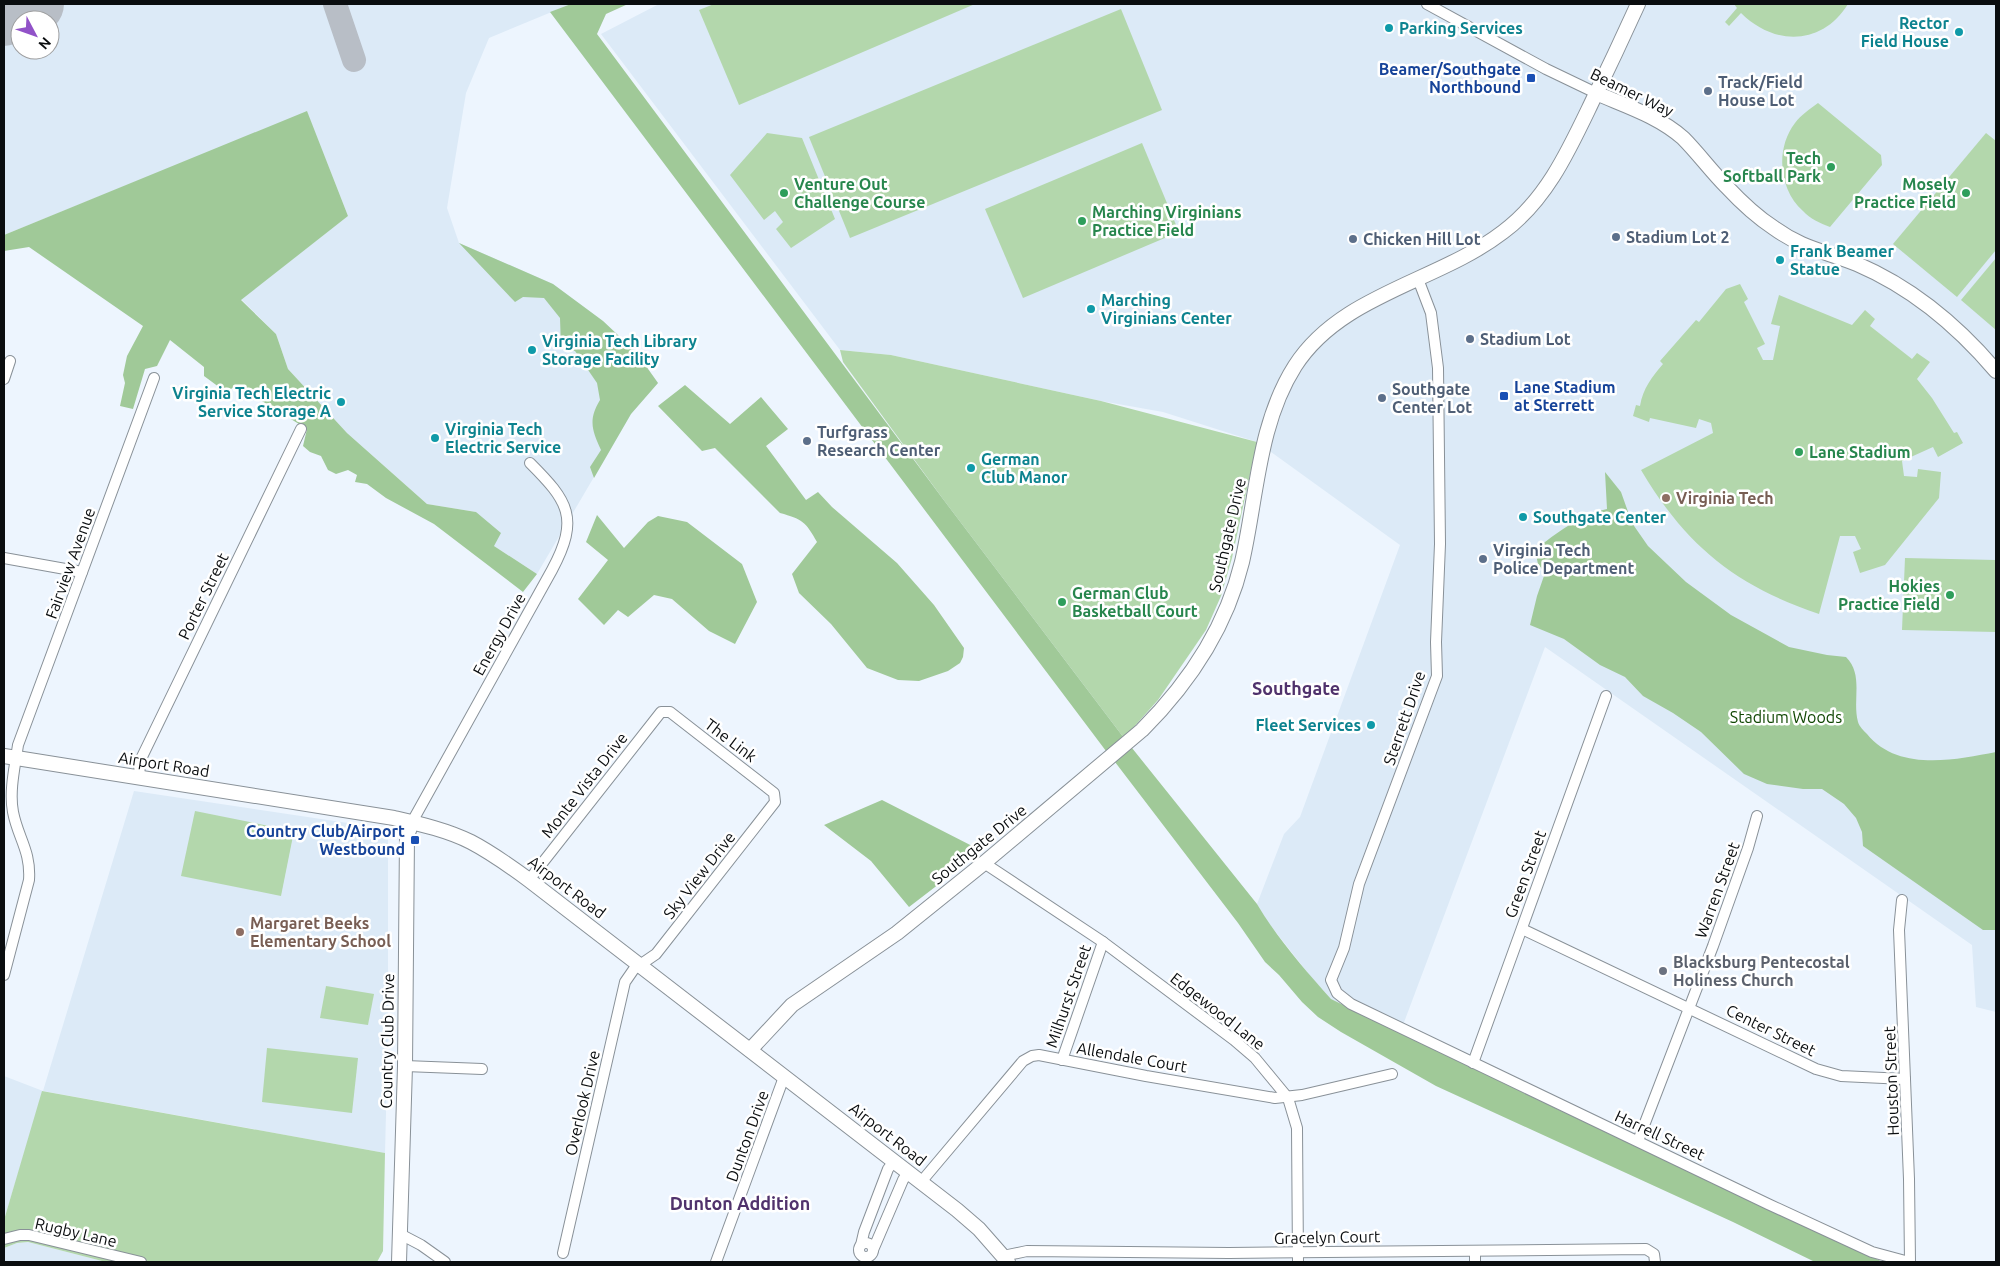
<svg xmlns="http://www.w3.org/2000/svg" width="2000" height="1266" viewBox="0 0 2000 1266" font-family="Ubuntu,sans-serif">
<style>
.built{fill:#dceaf7;fill-rule:evenodd}
.green{fill:#b3d7ac}
.forest{fill:#a0c998}
.lines{fill:none;stroke-linecap:round;stroke-linejoin:round}
.taxiway{stroke:#b8bec6;stroke-width:24}
.runway{stroke:#b8bec6;stroke-width:60}
.street-casing{stroke:#899198;stroke-width:12}
.secondary-casing{stroke:#899198;stroke-width:16}
.street{stroke:#fff;stroke-width:10}
.secondary{stroke:#fff;stroke-width:14}
.culture-dot{fill:#0f9aa8;stroke:#fff;stroke-width:2}
.transit-dot{fill:#1a4fb4;stroke:#fff;stroke-width:2}
.service-dot{fill:#5c6f8a;stroke:#fff;stroke-width:2}
.leisure-dot{fill:#2e9e5b;stroke:#fff;stroke-width:2}
.education-dot{fill:#8d6e63;stroke:#fff;stroke-width:2}
.worship-dot{fill:#6b7280;stroke:#fff;stroke-width:2}
.labels{text-anchor:middle;stroke-width:5;stroke-linejoin:round;paint-order:stroke}
.culture-label{font-size:16px;font-weight:bold;fill:#0d838f;stroke:#fff;text-anchor:start}
.transit-label{font-size:16px;font-weight:bold;fill:#164399;stroke:#fff;text-anchor:end}
.service-label{font-size:16px;font-weight:bold;fill:#4e5e75;stroke:#fff;text-anchor:start}
.street-label{font-size:16px;fill:#0a0d0f;stroke:#fff}
.leisure-label{font-size:16px;font-weight:bold;fill:#27864d;stroke:#fff;text-anchor:start}
.education-label{font-size:16px;font-weight:bold;fill:#785e54;stroke:#fff;text-anchor:start}
.park-label{font-size:16px;fill:#104703;stroke:#fff}
.worship-label{font-size:16px;font-weight:bold;fill:#5b616d;stroke:#fff;text-anchor:start}
.neighbourhood-label{font-size:18px;font-weight:bold;fill:#50326c;stroke:#fff}
</style>
<rect width="100%" height="100%" fill="#edf5fe"/>
<g class="built">
<path d="M4,4H571L489,38L466,93L447,208L459,243L553,284L603,321L636,352L658,383L631,414L537,574L494,546L476,512L427,504L347,433L288,369L276,334L241,299L348,216L307,112L4,235ZM20,20H50V50H20Z"/>
<path d="M659,4H1996V1012L1976,1007L1972,945L1545,647L1400,1033L1331,999L1311,977L1267,921L1257,904L1284,834L1300,817L1400,545L1257,442L1163,412L1101,401L891,355L840,350L601,34Z"/>
<path d="M134,791L388,829V1034L385,1153L43,1091L4,1220V1076L43,1091Z"/>
<path d="M28,1242L106,1262H4V1248L17,1243Z"/>
</g>
<g class="green">
<path d="M714,4H975L739,105L699,10Z"/>
<path d="M1734,4H1848C1822,46 1774,46 1741,13L1729,26L1725,22L1737,8Z"/>
<path d="M1121,9L1162,110L850,238L809,137Z"/>
<path d="M1818,103L1881,155L1882,165L1830,227C1820,223 1810,219 1803,211C1779,190 1775,149 1795,123C1801,115 1810,109 1818,103Z"/>
<path d="M767,133L802,138L835,219L791,248L776,229L783,222L775,211L764,220L730,175Z"/>
<path d="M1986,133L1996,141V250L1957,297L1893,244Z"/>
<path d="M1142,143L1179,232L1023,298L985,209Z"/>
<path d="M1996,258V330L1961,300Z"/>
<path d="M1740,284L1748,299L1744,302L1765,344L1757,348L1763,360H1773L1780,326L1771,324L1779,295L1852,325L1865,310L1875,319L1870,326L1912,359L1917,353L1930,362L1917,379L1932,398L1954,433L1957,432L1963,443L1938,457L1933,447L1902,461L1904,476L1917,477L1918,469L1941,472L1939,498L1885,565L1860,573L1853,552L1861,549L1855,536H1840L1819,614C1736,586 1686,546 1641,470L1713,433L1711,423L1699,419L1696,428L1650,418L1649,422L1633,416L1636,405L1640,406C1643,388 1652,377 1663,364L1660,361L1696,320L1699,322L1726,289Z"/>
<path d="M840,350L891,355L1101,401L1257,442L1232,558L1221,596L1206,630L1158,700L1124,738L943,499L843,362Z"/>
<path d="M1905,558L1996,560V632L1902,630Z"/>
<path d="M195,811L294,831L281,896L181,876Z"/>
<path d="M326,986L374,994L368,1025L320,1018Z"/>
<path d="M267,1048L358,1058L352,1113L262,1102Z"/>
<path d="M42,1091L385,1153L383,1251L377,1262H106L28,1242L17,1243L4,1248V1220Z"/>
</g>
<g class="forest">
<path d="M571,4H628L606,14L597,34L943,499L1124,738L1106,751L550,12Z"/>
<path d="M307,111L348,216L241,300L276,334L288,369L347,433L427,504L476,512L501,533L494,546L537,574L523,592L434,524L386,498L367,484L355,482L357,475L348,470L336,474L328,470L321,456L310,452L303,446L307,429L236,385L231,389L223,390L204,376V367L170,340L157,366L145,369L133,409L120,406L125,383L123,375L127,356L143,326L29,247L4,251V235Z"/>
<path d="M459,243L553,284L603,321L636,352L658,383L631,414L594,478L590,467L601,450C592,430 588,420 600,400L597,383L575,351L561,348L560,318L544,298L523,297L515,302Z"/>
<path d="M685,385L730,424L761,397L788,429L766,446L806,500L818,492L832,507L897,563L934,605L964,648L963,657L960,663L948,671L919,681L898,680L867,668L831,624L799,593L792,574L817,542C806,522 802,519 780,513L715,448L702,451L658,406Z"/>
<path d="M1605,472L1621,492L1632,523L1648,546L1686,582L1731,615L1789,647L1827,655L1846,657C1864,675 1852,700 1858,722C1859,726 1864,731 1867,734C1898,772 1955,760 1996,752V930H1983L1863,846L1862,832L1856,818L1844,804L1822,789H1803L1767,784L1744,774L1701,732L1673,713L1643,696L1625,677L1600,665L1564,639L1530,625L1537,596L1545,573L1538,564L1535,550C1556,533 1580,515 1607,509Z"/>
<path d="M597,515L624,548L648,522L658,516L687,522L742,564L757,602L735,644L709,631L672,599L654,595L628,617L618,610L604,625L578,599L608,560L586,542Z"/>
<path d="M1132,748L1257,904C1277,938 1304,969 1331,999L1555,1108L1883,1262H1815L1733,1222L1436,1086L1341,1032L1318,1017L1302,1002L1279,975L1265,962L1238,923L1115,762Z"/>
<path d="M882,800L982,851L909,907L871,861L824,825Z"/>
</g>
<g class="lines">
<path class="taxiway" d="M335,4L354,60"/>
<path class="runway" d="M4,16L34,4"/>
<defs>
<g id="street">
<path d="M1427,4L1546,69L1596,93"/>
<path d="M1418,279L1431,313L1438,368L1440,544L1436,642L1437,676L1359,884L1344,948L1331,980L1337,993L1351,1004L1768,1204L1872,1252L1909,1262"/>
<path d="M4,379L10,361"/>
<path d="M4,558L82,572"/>
<path d="M140,778L139,763L301,429"/>
<path d="M412,822L552,570C580,518 568,501 530,463"/>
<path d="M984,863L1103,942L1234,1040L1255,1058L1288,1098L1297,1128L1298,1262"/>
<path d="M529,880L661,712H670L774,793L775,802L656,954L634,969L625,982L563,1253"/>
<path d="M1902,900L1899,930L1909,1179L1910,1262"/>
<path d="M1522,929L1816,1069L1841,1076L1905,1079"/>
<path d="M4,975L29,880C31,851 18,838 13,812C9,791 15,766 18,745L154,378"/>
<path d="M1062,1060L1103,942"/>
<path d="M1473,1063L1606,696"/>
<path d="M405,1066L482,1069"/>
<path d="M1638,1141L1713,946L1748,848L1757,816"/>
<path d="M921,1182L1023,1061L1032,1056L1039,1055L1146,1076L1275,1098L1302,1095L1392,1074"/>
<path d="M400,1234L421,1245L445,1262"/>
<path d="M4,1239L20,1235H29L141,1262"/>
<circle cx="866" cy="1250" r="7"/>
<path d="M861,1245L864,1232L888,1169L894,1161"/>
<path d="M873,1250L903,1180L908,1172"/>
<path d="M1475,1251V1262"/>
<path d="M1003,1256L1027,1251L1229,1253L1646,1249L1654,1254L1655,1262"/>
<path d="M716,1262L784,1077"/>
</g>
<g id="secondary">
<path d="M1596,93C1626,106 1658,116 1683,138C1698,153 1711,171 1726,186C1740,201 1757,217 1774,228C1803,249 1825,251 1857,264C1913,288 1957,325 1996,371"/>
<path d="M4,756L394,818C420,824 447,830 471,842C492,853 510,866 529,880L957,1210L979,1229L1008,1262"/>
<path d="M750,1050L792,1005L897,933L984,863L1142,730C1190,682 1226,628 1242,562C1257,497 1258,424 1295,366C1341,294 1438,282 1503,232C1546,200 1568,152 1591,104C1607,71 1623,37 1638,4"/>
<path d="M399,1262L405,1066L407,836L412,822"/>
</g>
</defs>
<use href="#street" class="street-casing"/>
<use href="#secondary" class="secondary-casing"/>
<use href="#street" class="street"/>
<use href="#secondary" class="secondary"/>
</g>
<g class="culture-dot">
<circle cx="1389" cy="28" r="5"/>
<circle cx="1959" cy="32" r="5"/>
<circle cx="1780" cy="260" r="5"/>
<circle cx="1091" cy="309" r="5"/>
<circle cx="532" cy="350" r="5"/>
<circle cx="341" cy="402" r="5"/>
<circle cx="435" cy="438" r="5"/>
<circle cx="971" cy="468" r="5"/>
<circle cx="1523" cy="517" r="5"/>
<circle cx="1371" cy="725" r="5"/>
</g>
<g class="transit-dot">
<rect x="1526" y="73" width="10" height="10" rx="2.5"/>
<rect x="1499" y="391" width="10" height="10" rx="2.5"/>
<rect x="410" y="835" width="10" height="10" rx="2.5"/>
</g>
<g class="service-dot">
<circle cx="1708" cy="91" r="5"/>
<circle cx="1616" cy="237" r="5"/>
<circle cx="1353" cy="239" r="5"/>
<circle cx="1470" cy="339" r="5"/>
<circle cx="1382" cy="398" r="5"/>
<circle cx="807" cy="441" r="5"/>
<circle cx="1483" cy="559" r="5"/>
</g>
<g class="leisure-dot">
<circle cx="1831" cy="167" r="5"/>
<circle cx="784" cy="193" r="5"/>
<circle cx="1966" cy="193" r="5"/>
<circle cx="1082" cy="221" r="5"/>
<circle cx="1799" cy="452" r="5"/>
<circle cx="1950" cy="595" r="5"/>
<circle cx="1062" cy="602" r="5"/>
</g>
<g class="education-dot">
<circle cx="1666" cy="498" r="5"/>
<circle cx="240" cy="932" r="5"/>
</g>
<circle class="worship-dot" cx="1663" cy="971" r="5"/>
<g class="labels">
<g class="culture-label">
<text x="1949" y="29" text-anchor="end">Rector<tspan x="1949" dy="18">Field House</tspan></text>
<text x="1399" y="34">Parking Services</text>
<text x="1790" y="257">Frank Beamer<tspan x="1790" dy="18">Statue</tspan></text>
<text x="1101" y="306">Marching<tspan x="1101" dy="18">Virginians Center</tspan></text>
<text x="542" y="347">Virginia Tech Library<tspan x="542" dy="18">Storage Facility</tspan></text>
<text x="331" y="399" text-anchor="end">Virginia Tech Electric<tspan x="331" dy="18">Service Storage A</tspan></text>
<text x="445" y="435">Virginia Tech<tspan x="445" dy="18">Electric Service</tspan></text>
<text x="981" y="465">German<tspan x="981" dy="18">Club Manor</tspan></text>
<text x="1533" y="523">Southgate Center</text>
<text x="1361" y="731" text-anchor="end">Fleet Services</text>
</g>
<g class="transit-label">
<text x="1521" y="75">Beamer/Southgate<tspan x="1521" dy="18">Northbound</tspan></text>
<text x="1514" y="393" text-anchor="start">Lane Stadium<tspan x="1514" dy="18">at Sterrett</tspan></text>
<text x="405" y="837">Country Club/Airport<tspan x="405" dy="18">Westbound</tspan></text>
</g>
<g class="service-label">
<text x="1718" y="88">Track/Field<tspan x="1718" dy="18">House Lot</tspan></text>
<text x="1626" y="243">Stadium Lot 2</text>
<text x="1363" y="245">Chicken Hill Lot</text>
<text x="1480" y="345">Stadium Lot</text>
<text x="1392" y="395">Southgate<tspan x="1392" dy="18">Center Lot</tspan></text>
<text x="817" y="438">Turfgrass<tspan x="817" dy="18">Research Center</tspan></text>
<text x="1493" y="556">Virginia Tech<tspan x="1493" dy="18">Police Department</tspan></text>
</g>
<g class="street-label">
<text transform="translate(1632 92) rotate(26)" y="6">Beamer Way</text>
<text transform="translate(1227 535) rotate(-77)" y="6">Southgate Drive</text>
<text transform="translate(70 563) rotate(-70)" y="6">Fairview Avenue</text>
<text transform="translate(203 596) rotate(-64)" y="6">Porter Street</text>
<text transform="translate(499 634) rotate(-61)" y="6">Energy Drive</text>
<text transform="translate(1404 718) rotate(-71)" y="6">Sterrett Drive</text>
<text transform="translate(731 740) rotate(37)" y="6">The Link</text>
<text transform="translate(164 764) rotate(9)" y="6">Airport Road</text>
<text transform="translate(584 785) rotate(-52)" y="6">Monte Vista Drive</text>
<text transform="translate(979 844) rotate(-39)" y="6">Southgate Drive</text>
<text transform="translate(1525 874) rotate(-70)" y="6">Green Street</text>
<text transform="translate(699 875) rotate(-52)" y="6">Sky View Drive</text>
<text transform="translate(567 887) rotate(37)" y="6">Airport Road</text>
<text transform="translate(1717 890) rotate(-70)" y="6">Warren Street</text>
<text transform="translate(1068 996) rotate(-71)" y="6">Milhurst Street</text>
<text transform="translate(1218 1011) rotate(38)" y="6">Edgewood Lane</text>
<text transform="translate(1771 1030) rotate(26)" y="6">Center Street</text>
<text transform="translate(387 1041) rotate(-89)" y="6">Country Club Drive</text>
<text transform="translate(1132 1057) rotate(10)" y="6">Allendale Court</text>
<text transform="translate(1891 1081) rotate(-92)" y="6">Houston Street</text>
<text transform="translate(582 1103) rotate(-77)" y="6">Overlook Drive</text>
<text transform="translate(888 1134) rotate(38)" y="6">Airport Road</text>
<text transform="translate(1660 1135) rotate(25)" y="6">Harrell Street</text>
<text transform="translate(747 1136) rotate(-70)" y="6">Dunton Drive</text>
<text transform="translate(76 1232) rotate(13)" y="6">Rugby Lane</text>
<text transform="translate(1327 1237) rotate(-1)" y="6">Gracelyn Court</text>
</g>
<g class="leisure-label">
<text x="1821" y="164" text-anchor="end">Tech<tspan x="1821" dy="18">Softball Park</tspan></text>
<text x="794" y="190">Venture Out<tspan x="794" dy="18">Challenge Course</tspan></text>
<text x="1956" y="190" text-anchor="end">Mosely<tspan x="1956" dy="18">Practice Field</tspan></text>
<text x="1092" y="218">Marching Virginians<tspan x="1092" dy="18">Practice Field</tspan></text>
<text x="1809" y="458">Lane Stadium</text>
<text x="1940" y="592" text-anchor="end">Hokies<tspan x="1940" dy="18">Practice Field</tspan></text>
<text x="1072" y="599">German Club<tspan x="1072" dy="18">Basketball Court</tspan></text>
</g>
<g class="education-label">
<text x="1676" y="504">Virginia Tech</text>
<text x="250" y="929">Margaret Beeks<tspan x="250" dy="18">Elementary School</tspan></text>
</g>
<g class="park-label">
<text x="1786" y="723">Stadium Woods</text>
</g>
<g class="worship-label">
<text x="1673" y="968">Blacksburg Pentecostal<tspan x="1673" dy="18">Holiness Church</tspan></text>
</g>
<g class="neighbourhood-label">
<text x="1296" y="695">Southgate</text>
<text x="740" y="1210">Dunton Addition</text>
</g>
</g>
<rect width="2000" height="1266" fill="none" stroke="#0a0d0f" stroke-width="10"/>
<g transform="translate(35 35) rotate(131)"><circle r="24" fill="#ffffff" stroke="#9d9e9f"/>
<path d="M0-4L9 19L0 12L-9 19Z" fill="#9152c8"/>
<text y="-8" font-size="14" font-weight="bold" text-anchor="middle" fill="#0a0d0f">N</text>
</g>
</svg>
